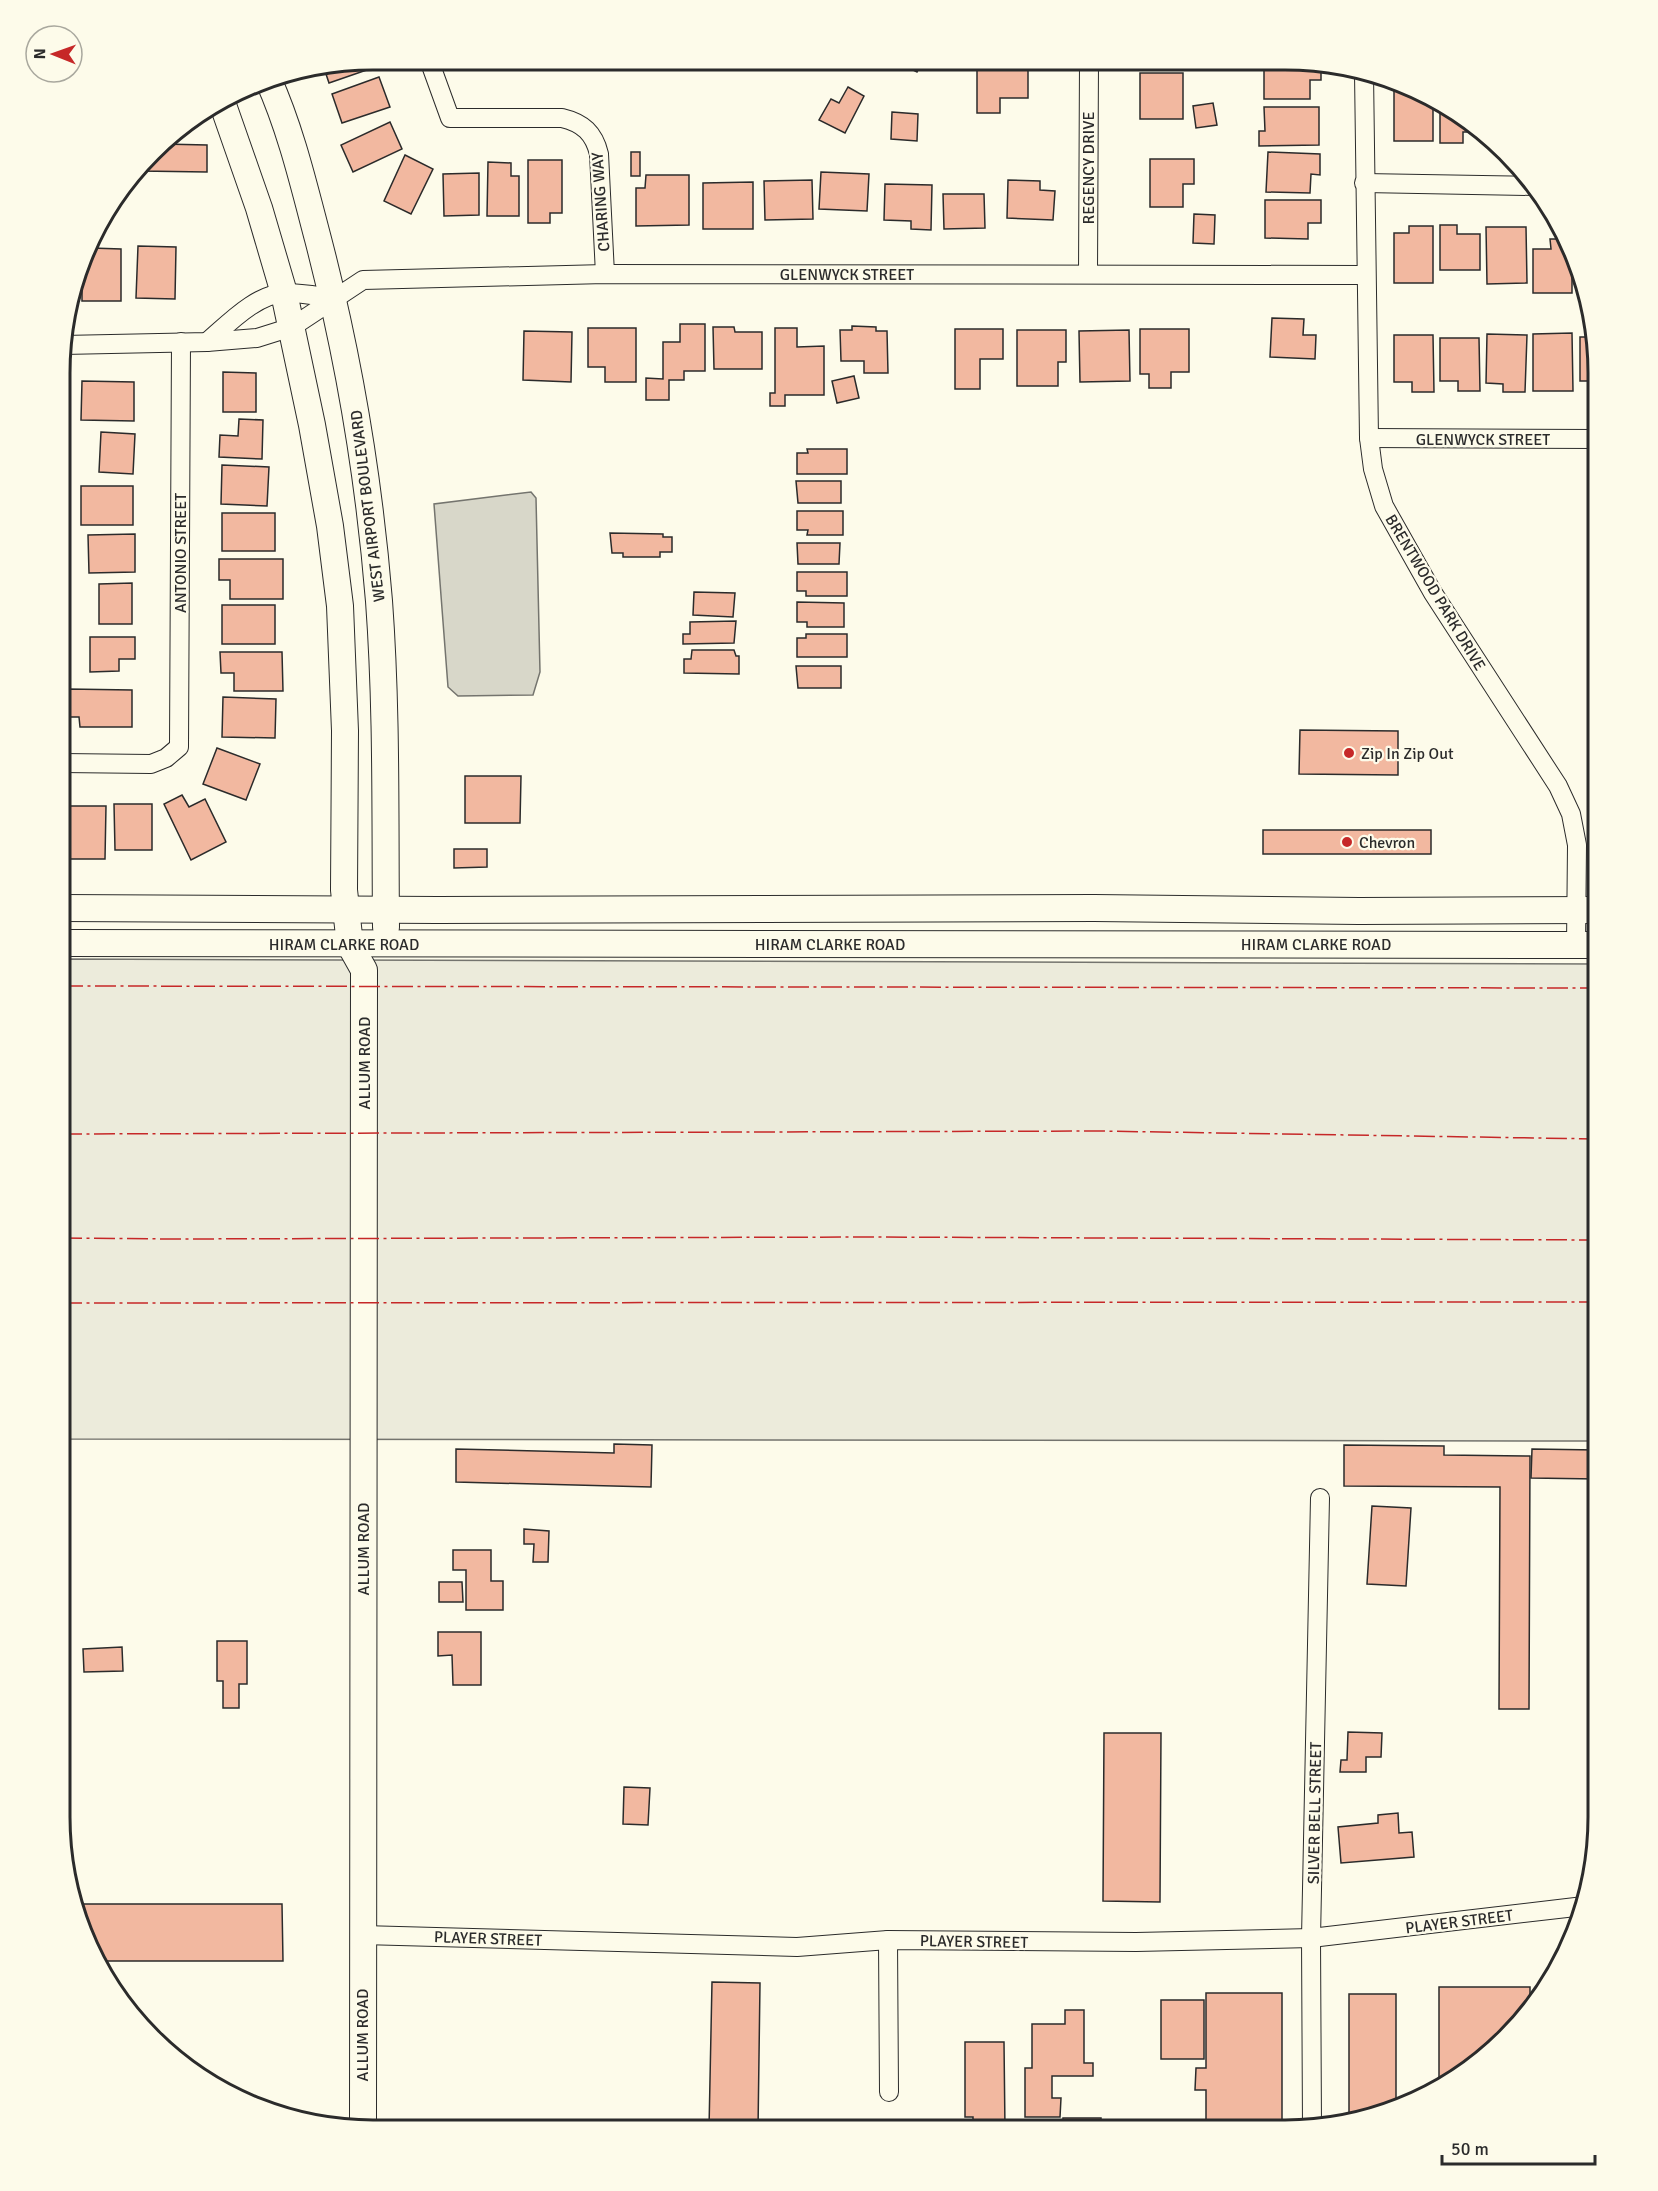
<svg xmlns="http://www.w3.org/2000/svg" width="1658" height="2191" viewBox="0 0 1658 2191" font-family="Signika,sans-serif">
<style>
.green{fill:#ecebdb;stroke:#74746e;stroke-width:1.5}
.water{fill:#d8d7c9;stroke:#74746e;stroke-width:1.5}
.building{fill:#f2b8a0;stroke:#2b2b2b;stroke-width:1.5}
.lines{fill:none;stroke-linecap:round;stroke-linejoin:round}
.street-casing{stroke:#2b2b2b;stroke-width:20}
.secondary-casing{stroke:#2b2b2b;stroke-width:28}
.street{stroke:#fdfbea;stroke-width:18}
.secondary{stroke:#fdfbea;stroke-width:26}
.power{stroke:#c62828;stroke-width:1.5;stroke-dasharray:21 4.5 3 4.5;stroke-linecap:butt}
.poi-dot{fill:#c62828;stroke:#fdfbea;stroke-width:2}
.labels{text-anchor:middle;stroke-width:4.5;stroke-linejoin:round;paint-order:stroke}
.street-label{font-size:16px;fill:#2b2b2b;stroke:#fdfbea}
.poi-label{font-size:16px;fill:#2b2b2b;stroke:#fdfbea;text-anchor:start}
.rim{fill:none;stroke:#2b2b2b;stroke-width:3}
</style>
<rect width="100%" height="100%" fill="#fdfbea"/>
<path class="green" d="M62,959L1598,964L1597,1441L61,1439Z"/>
<path class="water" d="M531,492L536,498L540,672L533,695L458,696L448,687L434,504Z"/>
<g class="building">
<path d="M374,60H383L384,64L329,83L324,68Z"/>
<rect x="555" y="61" width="28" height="1"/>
<path d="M897,62H922L917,72Z"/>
<path d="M977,62H1028V98H1000V113H977Z"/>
<rect x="1140" y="62" width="54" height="5"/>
<path d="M1264,63H1321V80H1310V99H1264Z"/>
<rect x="1140" y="73" width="43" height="46"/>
<path d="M379,77L390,107L342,123L332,94Z"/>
<path d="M1394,81L1404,84L1433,101V141H1394Z"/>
<path d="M848,87L864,96L845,133L819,120L831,99L839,103Z"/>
<path d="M1213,103L1217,125L1196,128L1193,106Z"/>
<path d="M1440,104L1475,125L1479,129V132H1463V143H1440Z"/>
<path d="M1264,107H1319V145L1259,146V131H1265Z"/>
<path d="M892,112L918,114L917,141L891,139Z"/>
<path d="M390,122L402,149L353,172L341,145Z"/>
<path d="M162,144L207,145V172L140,171Z"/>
<rect x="631" y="152" width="9" height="24"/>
<path d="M1268,152L1320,154V175L1311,174L1310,193L1266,192Z"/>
<path d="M405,155L433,169L411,214L384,201Z"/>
<path d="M1150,159H1194V184H1183V207H1150Z"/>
<path d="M528,160H562V213H550V223H528Z"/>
<path d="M488,162L511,163V176H519V216H487Z"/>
<path d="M821,172L869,174L867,211L819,209Z"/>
<path d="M479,173V215L444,216L443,174Z"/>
<path d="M646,175H689V225L636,226V188H645Z"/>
<path d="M812,180L813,219L765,220L764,181Z"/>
<path d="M1008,180L1040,181V190L1055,191L1053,220L1007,218Z"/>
<path d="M753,182V229H703V183Z"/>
<path d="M885,184L932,185L931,230L911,229V221L884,220Z"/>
<path d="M943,194H984L985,228L944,229Z"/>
<path d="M1265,200H1321V223H1308V239L1265,238Z"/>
<path d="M1194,214L1215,215L1214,244L1193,243Z"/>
<path d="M1440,225H1457V234H1480V270H1440Z"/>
<path d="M1409,226H1433V283H1394V233H1409Z"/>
<path d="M1486,227H1526L1527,283L1487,284Z"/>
<path d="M1550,239H1567L1572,251V293H1533V249H1551Z"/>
<path d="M138,246L176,247L175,299L136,298Z"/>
<path d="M91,248L121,249V301H82V275Z"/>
<path d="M1579,271L1587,293H1579Z"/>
<path d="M1272,318L1304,319L1303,335H1316L1315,359L1270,357Z"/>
<path d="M680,324H705V371H684V380H669V400H646V378L663,379V342H680Z"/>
<path d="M852,326L876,327V331H887L888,373H864V361H841L840,330H852Z"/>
<path d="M713,327H734L735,332H762V369H714Z"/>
<path d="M588,328H636V382H605V367H588Z"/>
<path d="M775,328H797V347L824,346V395H785V406H770V393H775Z"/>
<path d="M955,329H1003V359H980V389H955Z"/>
<path d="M1140,329H1189V372H1171V388H1149V374H1140Z"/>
<path d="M1017,330H1066V362H1058V386H1017Z"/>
<path d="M1129,330L1130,381L1080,382L1079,331Z"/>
<path d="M524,331L572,332L571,382L523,380Z"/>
<path d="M1572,333L1573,391H1533V334Z"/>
<path d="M1487,334L1527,335L1525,392H1503V384L1486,383Z"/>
<path d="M1394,335H1433L1434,392H1412V382H1394Z"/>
<path d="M1580,337H1593L1598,374V391V381H1580Z"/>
<path d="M1440,338H1479L1480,391H1458V381H1440Z"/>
<path d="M223,372L256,373V412H223Z"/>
<path d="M854,376L859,398L837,403L832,381Z"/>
<path d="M82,381L134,382V421L81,420Z"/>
<path d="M239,419L263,420L262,459L219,457L220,435L238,436Z"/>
<path d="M101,432L135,434L133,474L99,472Z"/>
<path d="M807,449H847V474H797V453H808Z"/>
<path d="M222,465L269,467L267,506L221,504Z"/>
<path d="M796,481H841V503H798Z"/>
<rect x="81" y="486" width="52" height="39"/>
<path d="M797,511H843V535H807L808,530H797Z"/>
<rect x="222" y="513" width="53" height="38"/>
<path d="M610,533L663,534V537H672V552H660V557H623V553H612Z"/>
<path d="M135,534V572L89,573L88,535Z"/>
<path d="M797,543H840L839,564H798Z"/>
<path d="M219,559H283V599H230V580H219Z"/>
<path d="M797,572H847V596H806V591H797Z"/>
<path d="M132,583V624H99V584Z"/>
<path d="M694,592L735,593L733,617L693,615Z"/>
<path d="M797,602L844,603V627H807V622H797Z"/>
<rect x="222" y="605" width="53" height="39"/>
<path d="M736,621L734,643L683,644V634H690V622Z"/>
<path d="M806,634H847V657H797V638H806Z"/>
<path d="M90,637H135V659H119V671L90,672Z"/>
<path d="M692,650H734L736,656H739V674L684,673V659H691Z"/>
<path d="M220,652H282L283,691H234V673H221Z"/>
<path d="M796,666H841V688H798Z"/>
<path d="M67,689L132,690V727H80L79,717H67Z"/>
<path d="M223,697L276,699L275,738L222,737Z"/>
<path d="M1300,730L1398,731V775L1299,774Z"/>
<path d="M217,748L260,764L246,800L203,784Z"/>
<path d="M465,776H521L520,823H465Z"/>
<path d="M182,795L189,807L205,799L226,842L191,860L164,804Z"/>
<path d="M114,804H152V850H115Z"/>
<path d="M67,806H106L105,859H67Z"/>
<rect x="1263" y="830" width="168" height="24"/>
<path d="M454,849H487V867L454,868Z"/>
<path d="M614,1444L652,1445L651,1487L456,1482V1449L614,1453Z"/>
<path d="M1344,1445L1444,1446V1455L1530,1456L1529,1709H1499L1500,1487L1344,1486Z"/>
<path d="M1532,1449L1597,1450V1479L1531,1478Z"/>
<path d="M1372,1506L1411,1508L1406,1586L1367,1584Z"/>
<path d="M524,1529L549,1531L548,1562H533L534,1544H524Z"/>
<path d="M453,1550H491V1581H503V1610H466V1570H453Z"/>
<path d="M439,1582H462L463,1602H439Z"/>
<path d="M438,1632H481V1685H453L452,1655L438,1656Z"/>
<path d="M217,1641H247V1684H239V1708H223V1681H217Z"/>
<path d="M122,1647L123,1671L84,1672L83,1649Z"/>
<path d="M1348,1732L1382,1733L1381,1757H1366V1772H1340L1341,1760H1347Z"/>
<path d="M1104,1733H1161L1160,1902L1103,1901Z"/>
<path d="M624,1787L650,1788L648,1825L623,1824Z"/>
<path d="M1398,1813L1399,1833L1412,1832L1414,1857L1341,1863L1338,1827L1378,1823V1815Z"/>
<path d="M73,1904H282L283,1961H96Z"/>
<path d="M712,1982L760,1983L758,2130L709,2129Z"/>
<path d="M1439,1987H1530V2008L1491,2053L1439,2088Z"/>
<path d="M1206,1993H1282V2131H1206V2090H1195L1196,2068H1206Z"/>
<path d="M1349,1994H1396V2109L1365,2120L1349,2123Z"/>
<rect x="1161" y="2000" width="43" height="59"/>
<path d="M1065,2010H1084V2063H1093V2076H1052V2098H1061L1060,2117H1025V2068H1032V2024H1065Z"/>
<path d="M965,2042H1004L1005,2130H973V2117H965Z"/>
<rect x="1063" y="2118" width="38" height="12"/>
</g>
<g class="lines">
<defs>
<g id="street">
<path d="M429,60L450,118H562C583,123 594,133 599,154L605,274"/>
<path d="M1364,73L1369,438L1373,469L1384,506L1433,593L1558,786L1571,814L1577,845L1576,945"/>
<path d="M1364,183L1533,186"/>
<path d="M1088,274L1089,62"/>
<path d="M207,342C228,324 257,293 286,293C302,293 318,296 333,298"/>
<path d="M63,345L207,342L257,338L292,327L363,280L605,274L1365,275"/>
<path d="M1369,438L1598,439"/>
<path d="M62,763L151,764L166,758L179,747L181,342"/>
<path d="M362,1935L797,1947L888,1940L1136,1942L1311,1938L1584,1906"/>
<path d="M888,1940L889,2092"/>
<path d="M1312,2127L1311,1938L1320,1498"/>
</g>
<g id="secondary">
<path d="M268,79C291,130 304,186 318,239C349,358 369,478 379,601C387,709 385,818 386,927"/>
<path d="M223,105L259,208L284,293L312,425L330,526L340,606L345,731L344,890L350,945L364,970L363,2128"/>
<path d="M62,908L438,910L1094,908L1359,911L1598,910"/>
<path d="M62,943L1598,945"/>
</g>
</defs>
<use href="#street" class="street-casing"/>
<use href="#secondary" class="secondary-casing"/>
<use href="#street" class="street"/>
<use href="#secondary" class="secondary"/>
<g class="power">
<path d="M62,986L1598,988"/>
<path d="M61,1134L1099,1131L1598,1139"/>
<path d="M61,1238L172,1239L871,1237L1598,1240"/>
<path d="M61,1303L1598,1302"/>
</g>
</g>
<g class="poi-dot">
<circle cx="1349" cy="753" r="6"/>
<circle cx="1347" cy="842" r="6"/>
</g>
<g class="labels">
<g class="street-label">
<text transform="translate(1088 168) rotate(-90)" y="6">REGENCY DRIVE</text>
<text transform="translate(600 202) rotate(-94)" y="6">CHARING WAY</text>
<text x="847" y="280">GLENWYCK STREET</text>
<text x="1483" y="445">GLENWYCK STREET</text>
<text transform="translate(367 506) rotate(-97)" y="6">WEST AIRPORT BOULEVARD</text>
<text transform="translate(180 553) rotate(-90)" y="6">ANTONIO STREET</text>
<text transform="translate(1436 592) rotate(59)" y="6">BRENTWOOD PARK DRIVE</text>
<text x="344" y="950">HIRAM CLARKE ROAD</text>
<text x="830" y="950">HIRAM CLARKE ROAD</text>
<text x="1316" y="950">HIRAM CLARKE ROAD</text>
<text transform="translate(364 1063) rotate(-90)" y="6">ALLUM ROAD</text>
<text transform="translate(363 1549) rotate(-90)" y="6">ALLUM ROAD</text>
<text transform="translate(1314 1813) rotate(-89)" y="6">SILVER BELL STREET</text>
<text transform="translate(1459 1921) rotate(-7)" y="6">PLAYER STREET</text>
<text transform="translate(488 1938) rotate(2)" y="6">PLAYER STREET</text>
<text transform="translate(974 1941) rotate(1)" y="6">PLAYER STREET</text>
<text transform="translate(362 2035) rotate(-90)" y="6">ALLUM ROAD</text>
</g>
<g class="poi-label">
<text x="1361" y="759">Zip In Zip Out</text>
<text x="1359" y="848">Chevron</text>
</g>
</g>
<path d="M0 0H1658V2191H0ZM373 70H1285A303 303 0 0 1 1588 373V1817A303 303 0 0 1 1285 2120H373A303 303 0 0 1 70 1817V373A303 303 0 0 1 373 70Z" fill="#fdfbea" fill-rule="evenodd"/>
<path class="rim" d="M373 70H1285A303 303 0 0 1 1588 373V1817A303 303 0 0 1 1285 2120H373A303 303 0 0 1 70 1817V373A303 303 0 0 1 373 70Z"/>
<g transform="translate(54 54) rotate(271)"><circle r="28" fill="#fdfbea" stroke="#a9a89e" stroke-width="1.5"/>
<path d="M0-4.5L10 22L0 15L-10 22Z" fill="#c62828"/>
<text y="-9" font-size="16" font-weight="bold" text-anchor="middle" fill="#2b2b2b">N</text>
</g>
<path d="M1442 2155v9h153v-9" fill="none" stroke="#2b2b2b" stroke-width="3"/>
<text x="1451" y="2155" font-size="18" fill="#2b2b2b" stroke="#fdfbea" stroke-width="4.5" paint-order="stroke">50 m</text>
</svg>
